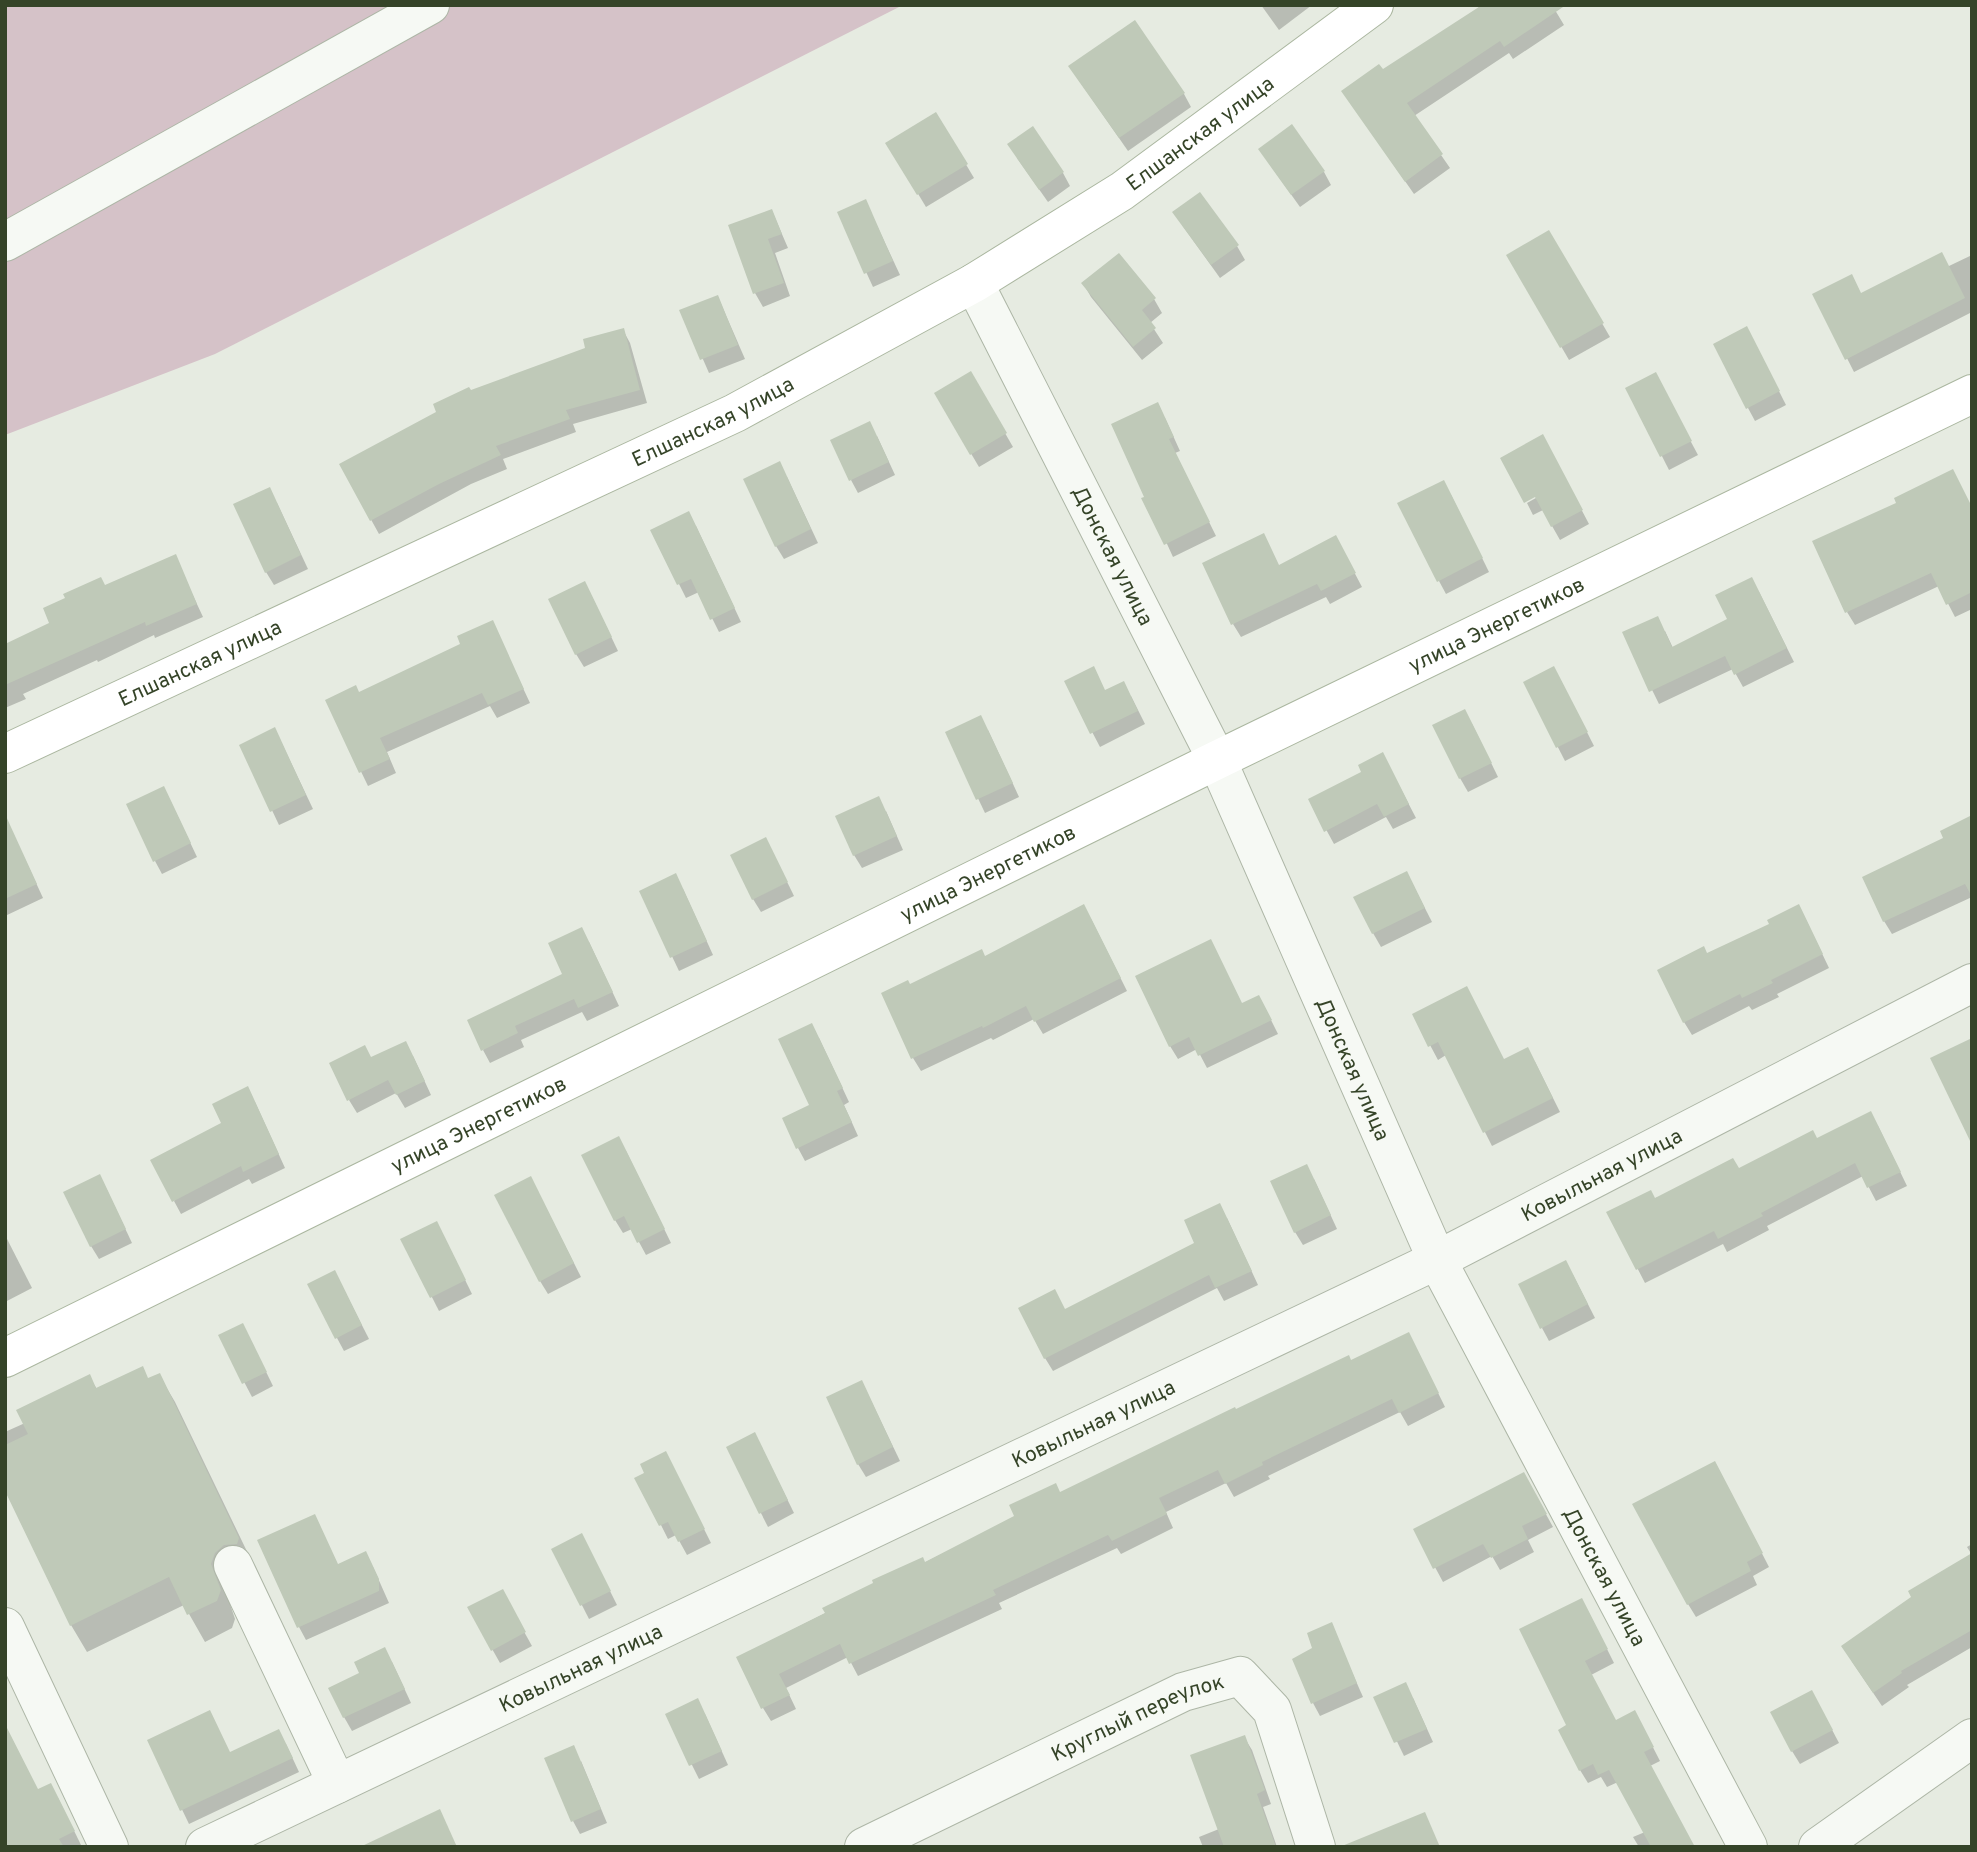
<svg xmlns="http://www.w3.org/2000/svg" width="1977" height="1852" viewBox="0 0 1977 1852" font-family="Overpass,sans-serif">
<style>
.green{fill:#d5c2c8}
.shadow{fill:#0003}
.building{fill:#bfc9b8}
.lines{fill:none;stroke-linecap:round;stroke-linejoin:round}
.minor-casing{stroke:#adb6a6;stroke-width:40}
.major-casing{stroke:#abb7a0;stroke-width:40}
.minor{stroke:#f6f9f4;stroke-width:38}
.major{stroke:#fff;stroke-width:38}
.labels{text-anchor:middle;stroke-width:7;stroke-linejoin:round;paint-order:stroke}
.street-label{font-size:21px;fill:#354428;stroke:#f4f8f1}
</style>
<rect width="100%" height="100%" fill="#e6ebe1"/>
<path class="green" d="M5,5H903L215,354L5,435Z"/>
<g class="shadow">
<path d="M1261,5H1312L1279,30Z"/>
<path d="M1478,5H1552L1564,25L1513,59L1509,53L1414,116L1450,168L1414,194L1343,92L1382,71L1479,9Z"/>
<path d="M1078,79L1184,94L1191,107L1128,151Z"/>
<path d="M936,114L974,178L926,207L888,144Z"/>
<path d="M1017,158L1063,173L1070,186L1048,202Z"/>
<path d="M1268,162L1324,172L1331,185L1300,207Z"/>
<path d="M866,202L900,275L873,287L839,213Z"/>
<path d="M772,211L788,248L775,253L790,296L763,307L755,293Z"/>
<path d="M1182,225L1237,246L1245,260L1220,278Z"/>
<path d="M1549,232L1610,337L1569,360L1509,256Z"/>
<path d="M1972,255V312L1854,372L1815,295H1862L1949,266Z"/>
<path d="M1083,283L1154,299L1162,313L1150,323L1163,343L1142,360L1091,297Z"/>
<path d="M718,297L745,359L709,373L682,311Z"/>
<path d="M623,330L630,343L647,403L573,424L576,432L503,459L507,469L471,484L379,534L341,465L438,413L470,392L587,349Z"/>
<path d="M1754,342L1786,405L1755,421L1748,408Z"/>
<path d="M971,374L1013,447L979,467L936,394Z"/>
<path d="M1661,386L1698,455L1669,470L1628,389Z"/>
<path d="M1165,418L1180,451L1175,453L1216,536L1173,557L1146,498Z"/>
<path d="M877,436L895,475L858,493L851,480Z"/>
<path d="M1550,450L1589,524L1560,540L1543,510L1533,515L1527,503L1543,494Z"/>
<path d="M787,477L818,543L784,559L776,546Z"/>
<path d="M1451,495L1489,572L1446,594L1439,581Z"/>
<path d="M277,503L308,569L274,585L266,572Z"/>
<path d="M1972,509V609L1955,617L1939,586L1855,625L1847,612Z"/>
<path d="M696,526L741,622L719,632L699,592L686,598L652,530Z"/>
<path d="M1343,551L1362,587L1330,604L1326,597L1241,637L1233,624L1279,567Z"/>
<path d="M175,557L203,617L155,638L154,635L98,662L97,660L23,694L26,699L5,708V646L51,624L105,587Z"/>
<path d="M1759,592L1794,662L1743,687L1733,669L1659,704L1624,633L1665,631L1673,648L1729,620Z"/>
<path d="M592,597L618,651L584,667L576,654Z"/>
<path d="M492,622L530,703L497,718L490,706L387,752L396,773L368,786L327,701L359,694L463,645Z"/>
<path d="M1561,681L1594,746L1565,761L1525,683Z"/>
<path d="M1066,682L1131,696L1145,724L1100,747Z"/>
<path d="M1472,724L1498,777L1468,792L1460,778Z"/>
<path d="M275,729L313,809L279,825L241,745Z"/>
<path d="M988,730L1019,797L985,813L947,733Z"/>
<path d="M1390,768L1416,818L1393,829L1386,817L1334,844L1310,800L1363,773Z"/>
<path d="M171,802L197,857L162,874L155,861Z"/>
<path d="M886,811L903,850L862,868L854,855Z"/>
<path d="M1972,818V897L1892,934L1884,921L1946,839Z"/>
<path d="M5,851L25,859L43,898L5,916Z"/>
<path d="M773,853L794,896L761,912L753,899Z"/>
<path d="M1407,873L1432,922L1381,947L1373,933Z"/>
<path d="M683,889L713,955L679,971L641,891Z"/>
<path d="M1091,919L1127,991L1043,1034L1034,1019L993,1040L991,1038L921,1071L913,1058L910,987Z"/>
<path d="M1806,920L1829,968L1777,994L1779,997L1752,1010L1749,1006L1692,1035L1684,1022L1707,955Z"/>
<path d="M589,942L619,1006L587,1021L582,1012L521,1040L524,1047L490,1063L483,1050L564,974Z"/>
<path d="M1243,1005L1266,1010L1278,1034L1207,1068L1197,1049L1178,1059L1170,1046Z"/>
<path d="M1414,1015L1504,1061L1535,1062L1560,1112L1492,1146L1446,1055L1438,1060Z"/>
<path d="M819,1038L849,1102L844,1105L858,1136L805,1161L798,1148L812,1106Z"/>
<path d="M413,1056L431,1095L405,1108L396,1093L357,1113L349,1100L371,1059Z"/>
<path d="M255,1102L285,1168L252,1184L249,1179L181,1214L174,1201Z"/>
<path d="M1878,1126L1907,1186L1876,1201L1863,1176L1767,1226L1769,1230L1727,1252L1723,1244L1645,1283L1609,1213Z"/>
<path d="M626,1151L671,1243L646,1255L632,1229L623,1233L615,1220Z"/>
<path d="M1314,1179L1337,1229L1303,1245L1295,1232Z"/>
<path d="M107,1190L132,1243L99,1259L91,1246Z"/>
<path d="M538,1192L581,1277L548,1294L540,1281Z"/>
<path d="M1227,1218L1258,1285L1224,1301L1217,1288L1053,1371L1045,1358L1065,1311L1196,1243Z"/>
<path d="M5,1235L32,1288L5,1302Z"/>
<path d="M444,1237L472,1294L439,1311L403,1240Z"/>
<path d="M1573,1275L1595,1318L1549,1341L1542,1328Z"/>
<path d="M342,1286L369,1339L344,1351L337,1338Z"/>
<path d="M220,1336L250,1339L273,1386L252,1397Z"/>
<path d="M1416,1348L1445,1407L1408,1426L1400,1412L1268,1476L1270,1479L1234,1497L1226,1483L1166,1512L1173,1528L1121,1554L1117,1548L999,1603L1002,1609L858,1676L848,1657L786,1688L796,1709L771,1721L763,1708L739,1657L1060,1494L1236,1411L1351,1362Z"/>
<path d="M159,1375L175,1402L254,1566L226,1592L235,1619L232,1628L205,1642L184,1605L87,1652L71,1625L5,1487V1432L25,1423L89,1377L97,1389L149,1379Z"/>
<path d="M862,1382L900,1461L866,1477L858,1464Z"/>
<path d="M728,1448H762L794,1513L768,1527Z"/>
<path d="M673,1467L711,1543L687,1555L676,1535L668,1539L661,1525Z"/>
<path d="M1722,1476L1769,1567L1753,1576L1757,1585L1696,1617L1688,1604Z"/>
<path d="M1531,1487L1553,1527L1528,1540L1534,1552L1500,1570L1492,1556L1443,1582L1415,1530Z"/>
<path d="M315,1517L338,1566L373,1567L389,1603L306,1640L299,1627Z"/>
<path d="M1972,1544V1555L1967,1547Z"/>
<path d="M589,1549L617,1605L589,1619L554,1550Z"/>
<path d="M1972,1555V1647L1907,1685L1909,1687L1882,1706L1851,1660Z"/>
<path d="M502,1592L532,1646L500,1663L469,1608Z"/>
<path d="M1589,1613L1614,1663L1591,1675L1616,1722L1642,1726L1660,1761L1650,1766L1694,1847H1639L1633,1837L1645,1832L1618,1782L1607,1787L1601,1777L1588,1783L1580,1770L1568,1726Z"/>
<path d="M1331,1625L1363,1697L1320,1716L1313,1703L1315,1649Z"/>
<path d="M392,1662L411,1703L352,1731L344,1717Z"/>
<path d="M1376,1698H1413L1433,1742L1404,1756Z"/>
<path d="M1819,1705L1839,1743L1800,1764L1792,1751Z"/>
<path d="M705,1714L728,1765L699,1779L667,1715Z"/>
<path d="M1244,1737L1252,1750L1271,1804L1263,1807L1277,1847H1203L1199,1837L1219,1829Z"/>
<path d="M149,1741L230,1754L286,1744L299,1772L189,1824Z"/>
<path d="M581,1761L607,1823L580,1834L573,1821Z"/>
<path d="M38,1791L58,1798L81,1845L78,1847H5Z"/>
</g>
<g class="building">
<path d="M1482,5H1566L1504,47L1500,41L1407,103L1443,154L1405,182L1341,91L1379,64L1383,69Z"/>
<path d="M1135,20L1185,93L1119,138L1068,66Z"/>
<path d="M936,112L968,164L917,195L885,143Z"/>
<path d="M1292,124L1325,171L1291,195L1258,149Z"/>
<path d="M1033,126L1064,172L1039,190L1007,144Z"/>
<path d="M1200,192L1239,245L1211,265L1172,212Z"/>
<path d="M866,199L893,261L864,274L837,212Z"/>
<path d="M772,209L782,234L768,239L784,283L753,294L728,225Z"/>
<path d="M1549,230L1604,323L1560,348L1506,255Z"/>
<path d="M1942,252L1965,298L1845,360L1812,294L1852,274L1861,293Z"/>
<path d="M1119,253L1156,298L1142,310L1156,328L1133,347L1081,283Z"/>
<path d="M718,295L738,345L700,360L679,310Z"/>
<path d="M1747,326L1780,391L1746,409L1713,344Z"/>
<path d="M624,328L640,390L566,410L570,419L496,446L501,455L439,484L370,521L339,464L436,412L433,404L469,387L471,390L585,348L583,339Z"/>
<path d="M971,371L1007,433L970,455L934,393Z"/>
<path d="M1656,372L1692,441L1660,457L1625,388Z"/>
<path d="M1158,402L1174,437L1169,439L1210,522L1164,545L1141,498L1144,497L1111,424Z"/>
<path d="M870,421L889,462L849,481L830,440Z"/>
<path d="M1543,434L1583,510L1551,527L1535,497L1524,503L1500,458Z"/>
<path d="M780,461L811,529L775,547L743,479Z"/>
<path d="M1953,469L1972,507V592L1946,605L1931,573L1845,613L1812,541L1896,503L1894,498Z"/>
<path d="M1444,480L1483,558L1437,582L1397,503Z"/>
<path d="M270,487L301,555L265,573L233,504Z"/>
<path d="M689,511L735,608L710,620L691,579L677,585L650,530Z"/>
<path d="M1264,533L1279,565L1336,535L1356,573L1321,591L1317,584L1231,625L1202,563Z"/>
<path d="M176,554L197,604L146,626L145,622L5,685V644L49,623L43,608L65,598L63,594L101,577L105,585Z"/>
<path d="M1752,577L1787,648L1734,675L1725,656L1649,692L1622,632L1658,616L1672,647L1727,619L1715,595Z"/>
<path d="M585,581L612,637L575,655L548,599Z"/>
<path d="M493,620L524,689L488,705L482,693L380,738L390,759L359,773L325,700L356,685L359,692L460,644L457,636Z"/>
<path d="M1094,666L1105,690L1124,681L1138,711L1090,734L1064,681Z"/>
<path d="M1554,666L1588,732L1556,748L1523,682Z"/>
<path d="M1465,709L1492,763L1459,779L1432,725Z"/>
<path d="M981,715L1013,783L976,800L945,732Z"/>
<path d="M275,727L306,795L270,812L239,745Z"/>
<path d="M1383,752L1409,804L1384,817L1377,804L1324,832L1308,799L1361,772L1358,765Z"/>
<path d="M164,786L191,843L153,862L126,804Z"/>
<path d="M879,796L897,836L853,856L835,816Z"/>
<path d="M5,814L37,884L5,899Z"/>
<path d="M1972,815V897L1965,884L1883,922L1862,877L1943,838L1940,831Z"/>
<path d="M766,837L788,882L752,900L730,855Z"/>
<path d="M1407,871L1425,908L1372,934L1353,897Z"/>
<path d="M676,873L707,941L670,958L639,891Z"/>
<path d="M1084,904L1121,978L1034,1022L1026,1006L983,1028L982,1026L911,1059L881,993L908,980L910,984L982,949L985,956Z"/>
<path d="M1799,904L1823,954L1771,980L1773,983L1742,998L1740,994L1683,1023L1657,970L1704,946L1707,953L1769,924L1767,920Z"/>
<path d="M582,927L613,992L578,1008L574,999L515,1026L518,1033L481,1051L467,1020L562,974L548,943Z"/>
<path d="M1211,939L1242,1003L1259,995L1272,1020L1198,1056L1189,1037L1169,1047L1135,976Z"/>
<path d="M1467,986L1504,1059L1528,1047L1553,1098L1483,1133L1438,1042L1428,1047L1412,1014Z"/>
<path d="M812,1023L843,1088L837,1091L852,1122L796,1149L782,1118L809,1105L778,1039Z"/>
<path d="M1972,1038V1145L1930,1058Z"/>
<path d="M406,1041L425,1081L396,1095L388,1080L347,1101L329,1063L365,1045L371,1057Z"/>
<path d="M248,1086L279,1154L243,1172L241,1166L172,1202L150,1160L221,1123L212,1104Z"/>
<path d="M1871,1111L1901,1172L1867,1188L1855,1163L1761,1213L1763,1216L1718,1239L1714,1231L1636,1270L1606,1212L1651,1190L1655,1198L1733,1158L1739,1168L1813,1130L1817,1138Z"/>
<path d="M619,1136L665,1229L637,1243L624,1216L614,1221L581,1155Z"/>
<path d="M1307,1164L1331,1215L1294,1233L1270,1181Z"/>
<path d="M100,1174L126,1229L90,1247L63,1192Z"/>
<path d="M531,1176L574,1263L539,1282L494,1195Z"/>
<path d="M1220,1203L1252,1271L1215,1288L1209,1275L1044,1359L1018,1308L1055,1289L1065,1309L1194,1243L1184,1220Z"/>
<path d="M437,1221L466,1280L430,1298L400,1239Z"/>
<path d="M1566,1260L1588,1304L1540,1329L1518,1284Z"/>
<path d="M335,1270L362,1325L335,1339L307,1284Z"/>
<path d="M243,1323L267,1372L242,1384L218,1335Z"/>
<path d="M1409,1332L1439,1393L1399,1413L1392,1399L1262,1462L1263,1465L1225,1484L1218,1470L1159,1498L1167,1514L1112,1541L1108,1535L993,1590L996,1595L849,1664L840,1644L779,1674L790,1695L761,1709L736,1657L825,1613L822,1608L873,1583L872,1580L923,1557L925,1562L1014,1516L1009,1505L1056,1483L1060,1492L1235,1407L1236,1409L1349,1355L1351,1360Z"/>
<path d="M143,1366L148,1378L160,1373L239,1538L237,1544L224,1545L215,1553L211,1564L221,1590L217,1601L187,1615L169,1577L70,1626L5,1491V1445L28,1434L16,1410L90,1374L96,1388Z"/>
<path d="M862,1380L893,1447L857,1465L826,1397Z"/>
<path d="M755,1432L788,1500L759,1514L726,1447Z"/>
<path d="M666,1451L705,1529L678,1542L668,1522L659,1526L634,1478L644,1473L640,1464Z"/>
<path d="M1715,1461L1763,1553L1747,1562L1751,1571L1687,1605L1632,1504Z"/>
<path d="M1524,1472L1547,1514L1522,1526L1528,1539L1491,1558L1483,1544L1433,1569L1413,1529Z"/>
<path d="M315,1514L338,1564L366,1551L379,1579V1591L297,1628L257,1540Z"/>
<path d="M582,1533L611,1591L580,1606L551,1549Z"/>
<path d="M1972,1553V1630L1901,1671L1902,1673L1873,1693L1841,1646L1911,1597L1908,1591Z"/>
<path d="M503,1589L526,1632L491,1651L467,1607Z"/>
<path d="M1582,1598L1608,1649L1585,1661L1616,1720L1635,1710L1654,1747L1644,1752L1695,1847H1651L1609,1770L1598,1775L1593,1764L1579,1771L1558,1730L1566,1725L1519,1629Z"/>
<path d="M1332,1622L1357,1683L1311,1704L1292,1659L1312,1648L1307,1633Z"/>
<path d="M385,1647L405,1689L343,1718L328,1688L359,1673L354,1662Z"/>
<path d="M1406,1682L1427,1729L1394,1743L1373,1697Z"/>
<path d="M1812,1690L1833,1730L1791,1752L1770,1712Z"/>
<path d="M698,1698L722,1751L689,1766L665,1714Z"/>
<path d="M210,1710L230,1752L279,1729L293,1758L180,1811L147,1740Z"/>
<path d="M5,1724L38,1789L51,1783L75,1831L59,1839L64,1847H5Z"/>
<path d="M1245,1735L1265,1790L1257,1794L1276,1847H1224L1190,1755Z"/>
<path d="M574,1745L601,1809L571,1822L544,1758Z"/>
<path d="M440,1809L457,1847H360Z"/>
<path d="M1425,1812L1440,1847H1342V1846Z"/>
</g>
<g class="lines">
<defs>
<g id="minor">
<path d="M5,242L430,5"/>
<path id="s1" d="M974,283L1217,760L1437,1260L1748,1847"/>
<path d="M233,1565L337,1784"/>
<path d="M5,1627L109,1847"/>
<path id="s2" d="M205,1847L1437,1260L1972,983"/>
<path id="s3" d="M864,1847L1183,1692L1240,1676L1272,1710L1316,1847"/>
<path d="M1818,1847L1972,1738"/>
</g>
<g id="major">
<path id="s4" d="M5,754L735,413L974,283L1122,191L1374,5"/>
<path id="s5" d="M5,1358L1217,760L1972,394"/>
</g>
</defs>
<use href="#minor" class="minor-casing"/>
<use href="#major" class="major-casing"/>
<use href="#minor" class="minor"/>
<use href="#major" class="major"/>
</g>
<g class="labels">
<g class="street-label">
<text dy="7" stroke="none"><textPath href="#s4" startOffset="1349">Елшанская улица</textPath></text>
<text dy="7" stroke="none"><textPath href="#s4" startOffset="782">Елшанская улица</textPath></text>
<text dy="7" stroke="none"><textPath href="#s1" startOffset="306">Донская улица</textPath></text>
<text dy="7" stroke="none"><textPath href="#s5" startOffset="1662">улица Энергетиков</textPath></text>
<text dy="7" stroke="none"><textPath href="#s4" startOffset="215">Елшанская улица</textPath></text>
<text dy="7" stroke="none"><textPath href="#s5" startOffset="1096">улица Энергетиков</textPath></text>
<text dy="7" stroke="none"><textPath href="#s1" startOffset="873">Донская улица</textPath></text>
<text dy="7" stroke="none"><textPath href="#s5" startOffset="528">улица Энергетиков</textPath></text>
<text dy="7" stroke="none"><textPath href="#s2" startOffset="1550">Ковыльная улица</textPath></text>
<text dy="7" stroke="none"><textPath href="#s2" startOffset="984">Ковыльная улица</textPath></text>
<text dy="7" stroke="none"><textPath href="#s1" startOffset="1440">Донская улица</textPath></text>
<text dy="7" stroke="none"><textPath href="#s2" startOffset="416">Ковыльная улица</textPath></text>
<text dy="7" stroke="none"><textPath href="#s3" startOffset="303">Круглый переулок</textPath></text>
</g>
</g>
<rect width="1977" height="1852" fill="none" stroke="#354428" stroke-width="14"/>
</svg>
